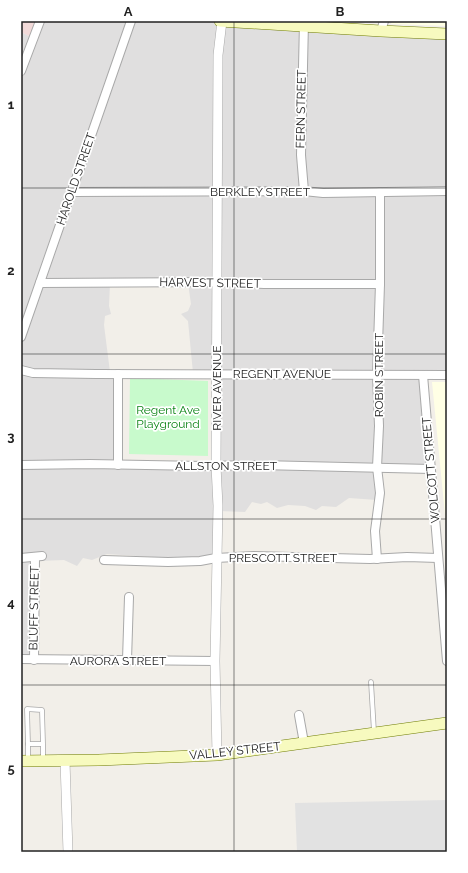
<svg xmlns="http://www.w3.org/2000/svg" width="468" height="873" viewBox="0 0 468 873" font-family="Raleway,sans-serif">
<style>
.residential{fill:#e0dfdf;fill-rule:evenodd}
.commercial{fill:#f2dad9}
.education{fill:#ffffe5}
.park{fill:#c8facc}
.parking{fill:#e2e2e2}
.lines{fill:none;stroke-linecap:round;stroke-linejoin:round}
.service-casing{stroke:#a9a9a9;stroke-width:5.5}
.minor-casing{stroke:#a9a9a9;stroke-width:10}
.tertiary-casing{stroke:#a9a9a9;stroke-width:10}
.secondary-casing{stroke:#707d05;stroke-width:12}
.service{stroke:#fff;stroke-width:4}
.minor{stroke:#fff;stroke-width:8}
.tertiary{stroke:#fff;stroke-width:9}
.secondary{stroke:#f7fabf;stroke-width:11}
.grid{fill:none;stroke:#222;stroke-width:1;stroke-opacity:0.55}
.labels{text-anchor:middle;stroke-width:3.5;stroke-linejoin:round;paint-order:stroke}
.street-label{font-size:12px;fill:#222;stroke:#fff}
.park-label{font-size:12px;fill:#0c8416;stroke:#fff}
.neatline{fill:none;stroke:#222;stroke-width:1.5}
.grid-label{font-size:13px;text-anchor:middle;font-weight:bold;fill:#222}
</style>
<rect width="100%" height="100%" fill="#f2efe9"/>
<path class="residential" d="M40,21H205L447,37V375H425L432,465L380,467L377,500L349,498L336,507L322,506L316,510L305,506L288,505L277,508L267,502L261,504L252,502L245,512L219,511L215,561L107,554L92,560L83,558L77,566L64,560L38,561L32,663H21V32L33,38ZM188,283L191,304L188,311L181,314L188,321L193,373L218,374L214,466L119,463L116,373L110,372L104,325L105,316L111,314L109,306L110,284Z"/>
<path class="commercial" d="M21,21H40L33,38L21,32Z"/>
<g class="education">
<path d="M392,21H447V26L391,24Z"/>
<path d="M432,382H447V535Z"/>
</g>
<path class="park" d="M130,378L208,381V456L129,454Z"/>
<path class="parking" d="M447,800V852H297L295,803Z"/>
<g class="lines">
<defs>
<g id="service">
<path d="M371,682L374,732"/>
<path d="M43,744L42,710L27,709L28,744H43V760"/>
<path d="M28,760V744"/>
</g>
<g id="minor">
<path d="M381,31L384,21"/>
<path d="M21,71L40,21"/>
<path d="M304,191L301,155L304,22"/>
<path d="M72,192L304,191L323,193L447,191"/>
<path d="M40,283L218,282L264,284H380"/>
<path d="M21,337L131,21"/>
<path d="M21,370L33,373L96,374L447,375"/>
<path d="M118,374V465"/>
<path d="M423,375L447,661"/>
<path d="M21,465L90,464L203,466L260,465L431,469"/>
<path d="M21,558L42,556"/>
<path d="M377,559L375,531L380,493L377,467L379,426L377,375L380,284V192"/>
<path d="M104,560L168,562L200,561L216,558L254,556L370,559L407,557L438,558"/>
<path d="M21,659L215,661"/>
<path d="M34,660L35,557"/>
<path d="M127,660L129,597"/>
<path d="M299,715L304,743"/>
</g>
<g id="tertiary">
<path d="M217,755L215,661L218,506L216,466L218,55L222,21"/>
<path d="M65,761L68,852"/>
</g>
<g id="secondary">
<path d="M220,21L381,31L447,34"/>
<path d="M21,761L99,760L217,755L447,723"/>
</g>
</defs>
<use href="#service" class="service-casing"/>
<use href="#minor" class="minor-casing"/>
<use href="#tertiary" class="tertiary-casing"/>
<use href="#secondary" class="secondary-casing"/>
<use href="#service" class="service"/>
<use href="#minor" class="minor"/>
<use href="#tertiary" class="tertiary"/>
<use href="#secondary" class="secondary"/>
</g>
<path class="grid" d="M234,21V852M21,188H447M21,354H447M21,519H447M21,685H447"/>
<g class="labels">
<g class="street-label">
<text transform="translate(301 109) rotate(-89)" y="4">FERN STREET</text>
<text transform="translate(76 179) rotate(-71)" y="4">HAROLD STREET</text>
<text x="260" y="196">BERKLEY STREET</text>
<text transform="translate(210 283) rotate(1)" y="4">HARVEST STREET</text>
<text x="282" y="378">REGENT AVENUE</text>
<text transform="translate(379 375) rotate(-90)" y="4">ROBIN STREET</text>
<text transform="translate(217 388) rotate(-90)" y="4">RIVER AVENUE</text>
<text x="226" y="470">ALLSTON STREET</text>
<text transform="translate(431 470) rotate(-95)" y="4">WOLCOTT STREET</text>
<text x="283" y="562">PRESCOTT STREET</text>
<text transform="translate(34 608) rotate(-89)" y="4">BLUFF STREET</text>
<text x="118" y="665">AURORA STREET</text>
<text transform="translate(235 751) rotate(-6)" y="4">VALLEY STREET</text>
</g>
<g class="park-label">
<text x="168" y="414">Regent Ave<tspan x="168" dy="14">Playground</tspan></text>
</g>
</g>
<rect width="468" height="873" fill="none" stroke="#ffffff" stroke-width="44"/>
<rect x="22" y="22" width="424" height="829" class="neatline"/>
<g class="grid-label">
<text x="128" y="16">A</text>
<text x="340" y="16">B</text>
<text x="11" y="109">1</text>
<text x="11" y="275">2</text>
<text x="11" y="441">3</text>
<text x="11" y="607">4</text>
<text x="11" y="773">5</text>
</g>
</svg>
